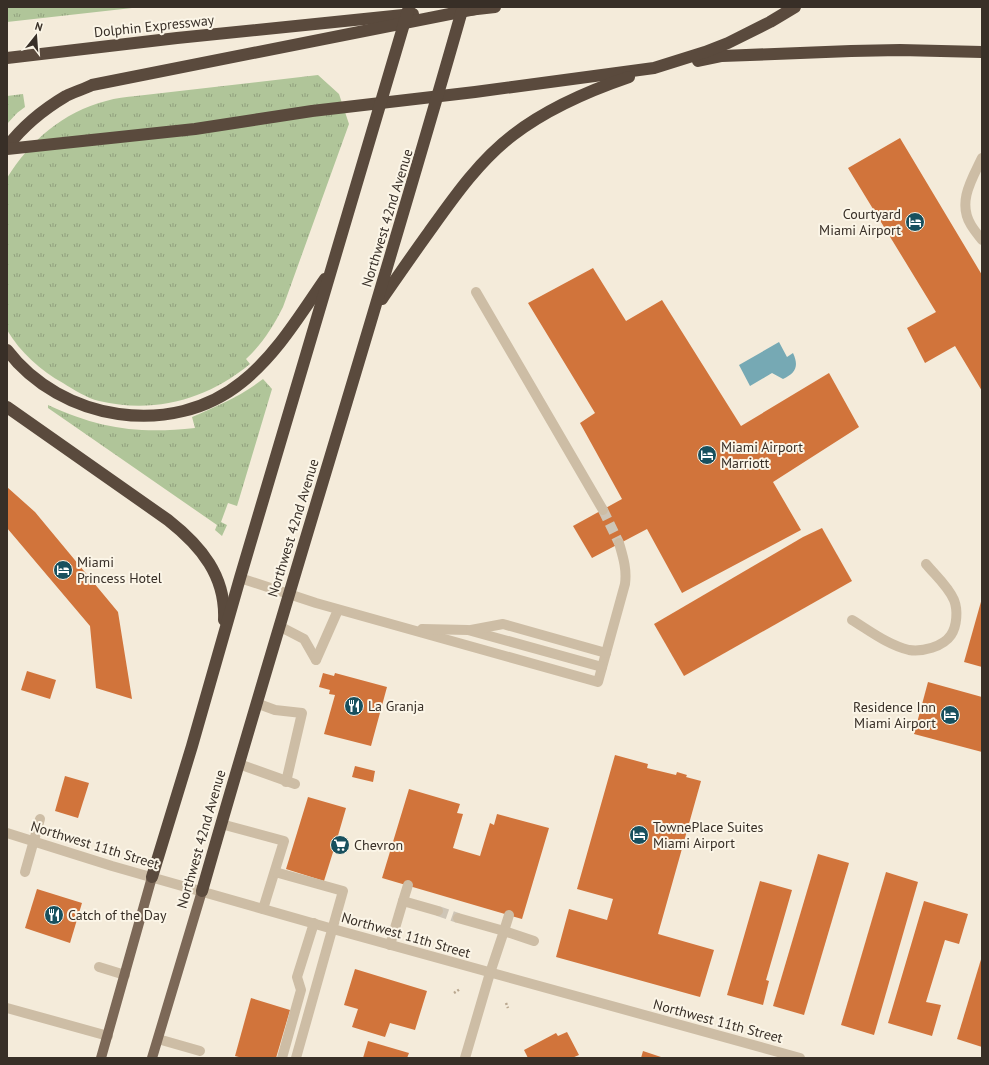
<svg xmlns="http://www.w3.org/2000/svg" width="989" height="1065" viewBox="0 0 989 1065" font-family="'PT Sans',sans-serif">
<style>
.grass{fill:url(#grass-tufts)}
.water{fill:#76a9b4}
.building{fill:#d1743b}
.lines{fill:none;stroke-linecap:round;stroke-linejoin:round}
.minor-tunnel{stroke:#cec5b6;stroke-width:10;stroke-dasharray:10 5;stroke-linecap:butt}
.path{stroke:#b9a78f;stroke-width:2.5;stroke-dasharray:2 2;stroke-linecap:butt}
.minor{stroke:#cdbda5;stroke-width:10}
.major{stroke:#7c6857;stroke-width:10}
.highway{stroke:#5a4a3d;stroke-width:12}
.labels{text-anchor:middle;stroke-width:4;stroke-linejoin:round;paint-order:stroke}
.street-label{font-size:14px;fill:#382f27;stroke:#fbf5e7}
.poi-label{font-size:14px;fill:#382f27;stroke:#fbf5e7;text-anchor:start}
</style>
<defs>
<pattern id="grass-tufts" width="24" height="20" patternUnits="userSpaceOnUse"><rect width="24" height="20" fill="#b0c599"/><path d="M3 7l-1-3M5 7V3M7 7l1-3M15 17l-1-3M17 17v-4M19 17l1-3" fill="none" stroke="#90a07d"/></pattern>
</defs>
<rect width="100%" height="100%" fill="#f4ebda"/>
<g class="grass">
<path d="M7,7H141L7,22Z"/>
<path d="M318,75L339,94L349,124L283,307C273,327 262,344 246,359L250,364C206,400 154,414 99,401C87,398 74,390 63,383C41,371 20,352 7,330V178C30,141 63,112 106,101C116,98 126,97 136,96Z"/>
<path d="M23,94L25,107L17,113L7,124V96Z"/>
<path d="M263,379L272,389L237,506L228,503L221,522L227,525L222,536L215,530L217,525L48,408V405C100,429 139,434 195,428L192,417C217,406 241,396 263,379Z"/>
</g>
<path class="water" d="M779,342L787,357L793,353C799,366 796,373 783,379L772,373L750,386L739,365Z"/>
<g class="building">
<path d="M900,138L982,275V391L955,346L925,363L907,328L936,312L848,168Z"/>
<path d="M593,268L626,321L662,300L741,426L829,373L859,427L773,482L801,530L682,593L647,529L592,558L573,526L622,499L580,423L595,413L528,303Z"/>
<path d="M7,487L35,512L118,612L132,699L96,688L90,626L7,528Z"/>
<path d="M822,528L852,581L684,676L654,624L803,537Z"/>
<path d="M982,598V667L964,662Z"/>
<path d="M27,671L56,680L50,699L21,690Z"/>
<path d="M323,673L334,676L335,673L387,687L371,746L324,734L335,695L329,694L330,690L319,687Z"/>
<path d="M928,682L982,697V752L914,734Z"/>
<path d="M615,755L648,764L647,768L676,775L677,772L687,775L686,777L701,781L658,934L714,950L700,997L556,957L569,909L607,920L613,899L577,889Z"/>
<path d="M355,766L375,771L373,782L352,777Z"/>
<path d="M65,776L89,783L78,818L55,811Z"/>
<path d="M409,789L460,804L457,813L463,814L453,848L480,856L490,823L494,825L497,814L549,828L522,919L382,878Z"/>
<path d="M308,797L346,808L337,839L348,842L345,852L334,849L324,881L286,869Z"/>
<path d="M818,854L849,863L804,1015L773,1006Z"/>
<path d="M886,872L918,882L874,1035L841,1025Z"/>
<path d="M760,881L792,890L766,980L769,981L763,1005L727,995Z"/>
<path d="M37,889L82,903L70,943L25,928Z"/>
<path d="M924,901L968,914L959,944L945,940L926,1002L941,1005L932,1036L888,1023Z"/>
<path d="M982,956V1047L957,1039Z"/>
<path d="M355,969L427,991L415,1030L390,1023L385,1037L352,1027L358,1009L344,1005Z"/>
<path d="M251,998L290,1010L276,1058H243L235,1056Z"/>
<path d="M567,1032L579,1055L572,1058H528L524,1050L556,1033L558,1036Z"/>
<path d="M368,1041L409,1053L407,1058H363Z"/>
<path d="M643,1051L664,1058H641Z"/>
</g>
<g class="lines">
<g class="minor-tunnel">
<path d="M603,510L619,543"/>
<path d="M438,911L458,918"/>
</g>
<g class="path">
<path d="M454,993L460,989"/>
<path d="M506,1003L508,1008"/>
</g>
<g class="minor">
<path d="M982,158C972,179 957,202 971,225C974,230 978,235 982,240"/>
<path d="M476,292L603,510"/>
<path d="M240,578L316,603L598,682L625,584C627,569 623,557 619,543"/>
<path d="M852,620C870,631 888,645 909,650C922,652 943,647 951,635C957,626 958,610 954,600C948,586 935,575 926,564"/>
<path d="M279,626L304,639L316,660"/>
<path d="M422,629L468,630L602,667"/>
<path d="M471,630L503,624L606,653"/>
<path d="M316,660L338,610"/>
<path d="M256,703L275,710L302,713L286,782"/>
<path d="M239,764L295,784"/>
<path d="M221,824L284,841L263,909"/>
<path d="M7,833L112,866L333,929L800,1058"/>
<path d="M25,872L40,819"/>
<path d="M275,872L343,891L296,1058"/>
<path d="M403,901L408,885"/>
<path d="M458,918L504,931L509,915"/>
<path d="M390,945L403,901L438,911"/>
<path d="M99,967L125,975"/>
<path d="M7,1008L108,1036"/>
<path d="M158,1039L200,1051"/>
<path d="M282,1058L301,990L297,977L314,923"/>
<path d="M465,1058L490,973L504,931L534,941"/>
</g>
<g class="major">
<path d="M101,1058L152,877"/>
<path d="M152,1058L202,891"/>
</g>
<g class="highway">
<path d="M468,10L495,7"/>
<path d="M7,58L177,38L413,14"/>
<path d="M698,61L722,56L851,51L900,50L982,52"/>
<path d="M7,147C23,126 44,109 66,96C74,92 84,89 92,85L475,9"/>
<path d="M7,149L195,129L312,111L475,92L654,68L705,52L728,43L770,22L795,7"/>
<path d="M382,299C398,276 413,254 429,232C454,197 479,161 513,135C548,108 588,91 629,77"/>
<path d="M7,350C61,421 172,439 242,382C277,354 300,315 325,279"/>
<path d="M7,407L168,520C201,546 226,576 224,620"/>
<path d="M152,877L192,746L240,578L409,7"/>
<path d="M202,891C286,596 379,303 463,7"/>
</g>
</g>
<defs>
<symbol id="hotel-disc" viewBox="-11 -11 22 22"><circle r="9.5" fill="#18505e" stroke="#fbf5e7"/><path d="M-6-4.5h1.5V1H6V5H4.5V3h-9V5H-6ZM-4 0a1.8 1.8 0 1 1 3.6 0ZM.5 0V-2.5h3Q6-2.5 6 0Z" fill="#fff"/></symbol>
<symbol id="restaurant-disc" viewBox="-11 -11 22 22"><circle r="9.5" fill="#18505e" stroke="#fbf5e7"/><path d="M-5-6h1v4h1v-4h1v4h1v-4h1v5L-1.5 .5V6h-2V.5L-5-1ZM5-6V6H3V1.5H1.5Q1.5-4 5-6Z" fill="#fff"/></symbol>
<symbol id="supermarket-disc" viewBox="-11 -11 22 22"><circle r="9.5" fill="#18505e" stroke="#fbf5e7"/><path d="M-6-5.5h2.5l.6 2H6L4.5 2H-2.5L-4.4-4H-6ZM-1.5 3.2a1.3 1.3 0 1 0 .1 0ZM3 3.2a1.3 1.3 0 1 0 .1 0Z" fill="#fff"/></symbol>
</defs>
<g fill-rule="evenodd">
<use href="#hotel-disc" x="904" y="211" width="22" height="22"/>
<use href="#hotel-disc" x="696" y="444" width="22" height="22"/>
<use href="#hotel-disc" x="52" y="559" width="22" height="22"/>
<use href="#restaurant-disc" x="343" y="695" width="22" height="22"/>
<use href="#hotel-disc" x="939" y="704" width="22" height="22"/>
<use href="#hotel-disc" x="628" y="824" width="22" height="22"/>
<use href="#supermarket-disc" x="329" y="834" width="22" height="22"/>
<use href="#restaurant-disc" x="43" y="904" width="22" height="22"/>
</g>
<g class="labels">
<g class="street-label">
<text transform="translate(154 26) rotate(-6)" y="5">Dolphin Expressway</text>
<text transform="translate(387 218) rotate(-73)" y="5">Northwest 42nd Avenue</text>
<text transform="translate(293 528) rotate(-73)" y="5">Northwest 42nd Avenue</text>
<text transform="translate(201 839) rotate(-74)" y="5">Northwest 42nd Avenue</text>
<text transform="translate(95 845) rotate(17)" y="5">Northwest 11th Street</text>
<text transform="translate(406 935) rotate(16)" y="5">Northwest 11th Street</text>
<text transform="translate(718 1021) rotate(15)" y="5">Northwest 11th Street</text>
</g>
<g class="poi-label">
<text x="901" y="219" text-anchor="end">Courtyard<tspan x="901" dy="16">Miami Airport</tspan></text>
<text x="721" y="452">Miami Airport<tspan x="721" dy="16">Marriott</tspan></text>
<text x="77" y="567">Miami<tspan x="77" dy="16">Princess Hotel</tspan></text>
<text x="368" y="711">La Granja</text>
<text x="936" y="712" text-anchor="end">Residence Inn<tspan x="936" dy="16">Miami Airport</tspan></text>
<text x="653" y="832">TownePlace Suites<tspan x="653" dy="16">Miami Airport</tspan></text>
<text x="354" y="850">Chevron</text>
<text x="68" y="920">Catch of the Day</text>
</g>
</g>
<rect width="989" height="1065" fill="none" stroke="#382f27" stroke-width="16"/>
<g transform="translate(36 36) rotate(17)" stroke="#fbf5e7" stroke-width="3" paint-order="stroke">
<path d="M0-3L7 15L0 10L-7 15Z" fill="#382f27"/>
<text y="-6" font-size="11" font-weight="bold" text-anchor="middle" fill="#382f27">N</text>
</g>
</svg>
